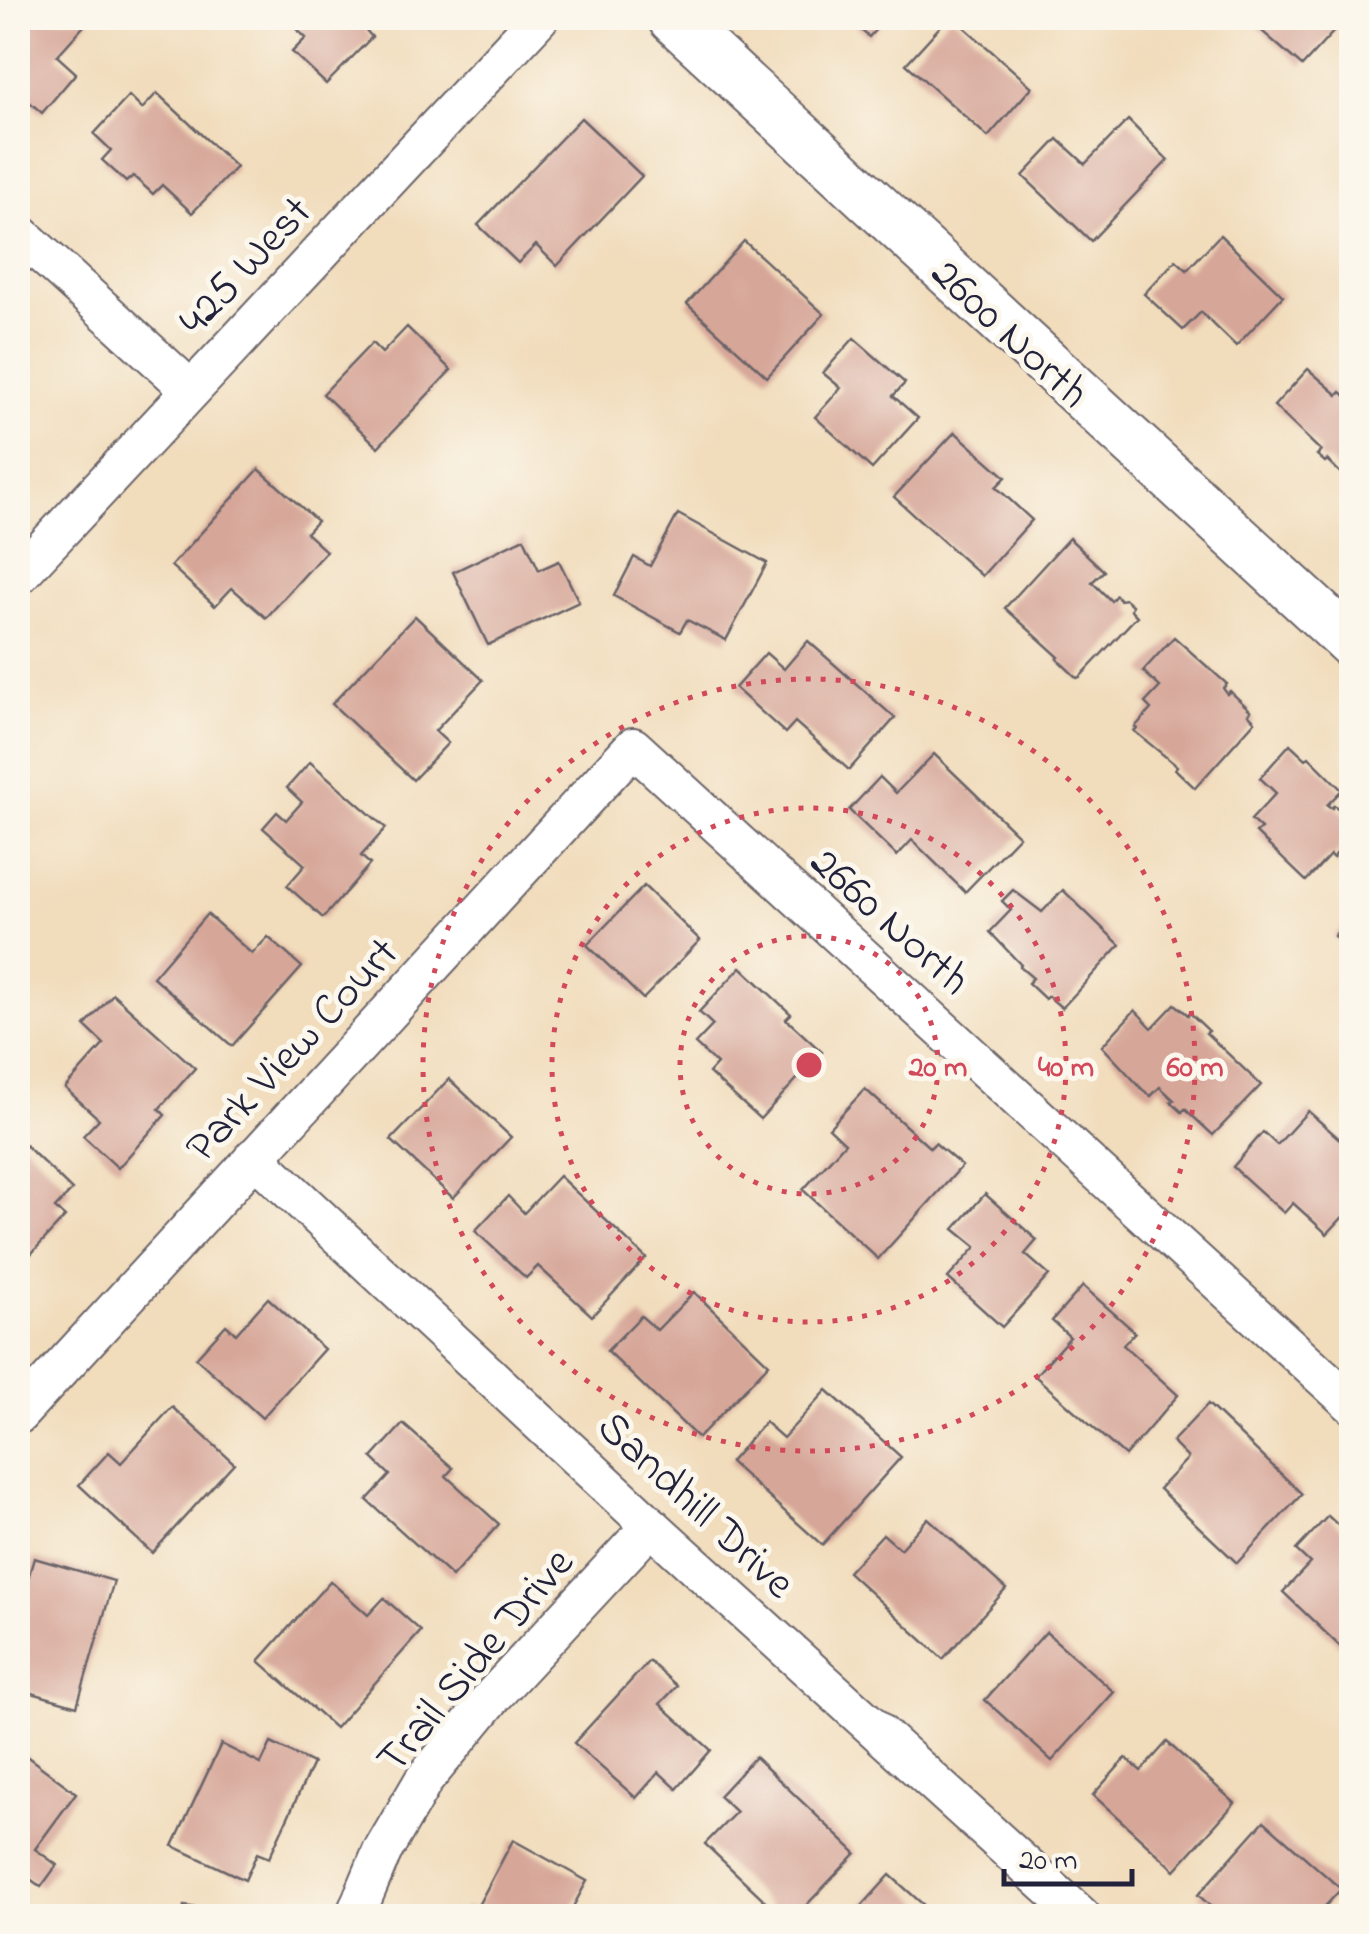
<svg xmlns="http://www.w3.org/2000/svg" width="1369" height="1934" viewBox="0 0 1369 1934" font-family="'Indie Flower',sans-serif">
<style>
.building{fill:#d6a698}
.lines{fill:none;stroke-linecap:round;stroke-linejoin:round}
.minor-casing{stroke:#6a6368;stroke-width:42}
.tertiary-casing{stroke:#6a6368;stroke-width:52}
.minor{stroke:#fff;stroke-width:38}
.tertiary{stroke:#fff;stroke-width:48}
.ring{fill:none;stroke:#d1495b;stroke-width:5;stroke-dasharray:5 10}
.labels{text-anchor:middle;stroke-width:10;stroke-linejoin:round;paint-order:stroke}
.street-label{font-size:45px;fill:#22223b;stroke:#fbf7ec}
.centre{fill:#d1495b;stroke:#fbf7ec;stroke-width:5}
.ring-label{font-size:30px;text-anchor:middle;font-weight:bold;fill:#d1495b;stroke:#fbf7ec;stroke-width:10;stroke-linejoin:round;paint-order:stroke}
</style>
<rect width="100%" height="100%" fill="#fbf7ec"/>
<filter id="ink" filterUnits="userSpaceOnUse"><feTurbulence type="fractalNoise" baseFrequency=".01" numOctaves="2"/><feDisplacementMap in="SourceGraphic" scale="20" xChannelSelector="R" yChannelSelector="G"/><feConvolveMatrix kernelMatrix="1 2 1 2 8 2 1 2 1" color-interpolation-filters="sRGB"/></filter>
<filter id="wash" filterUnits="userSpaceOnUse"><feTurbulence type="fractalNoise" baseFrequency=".0048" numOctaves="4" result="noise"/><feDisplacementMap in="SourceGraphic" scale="40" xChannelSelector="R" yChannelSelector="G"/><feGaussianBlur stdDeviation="2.25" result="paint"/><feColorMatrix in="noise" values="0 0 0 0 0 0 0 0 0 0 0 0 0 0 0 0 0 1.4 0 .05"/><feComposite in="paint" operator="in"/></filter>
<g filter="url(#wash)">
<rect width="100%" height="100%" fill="#f1dcbb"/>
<g id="blocks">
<g class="building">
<path d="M18,18H91L57,56L76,73L42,113L18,92Z"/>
<path d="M285,18H374L364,28L372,37L326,84L292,52L306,38Z"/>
<path d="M847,18H886L869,37Z"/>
<path d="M948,18H954L1032,87L988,137L906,64Z"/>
<path d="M1247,18H1346L1302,66Z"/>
<path d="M157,93L236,167L192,213L162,185L153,194L133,176L126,182L102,160L111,150L94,134L129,96L142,109Z"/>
<path d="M581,118L642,176L557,266L536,245L518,263L478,225Z"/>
<path d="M1128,120L1168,160L1091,241L1023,176L1058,139L1085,164Z"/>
<path d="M1220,235L1283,296L1236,346L1201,312L1183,330L1144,294L1176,260L1187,270Z"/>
<path d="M744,241L824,314L767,377L687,304Z"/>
<path d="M407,327L451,370L378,447L323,394L372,343L382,353Z"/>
<path d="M854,338L905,383L893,396L918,418L872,469L815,417L841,388L823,373Z"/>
<path d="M1308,369L1338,395L1341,392L1352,401V484L1327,460L1325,462L1317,455L1321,451L1274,406Z"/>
<path d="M955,432L1006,477L996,487L1032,520L982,576L894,497Z"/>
<path d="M259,469L317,521L306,533L326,551L266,618L232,588L215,606L171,566Z"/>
<path d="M678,514L767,563L726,640L687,620L680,632L614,596L634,557L650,566Z"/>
<path d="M524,538L539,570L559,561L579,602L488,645L453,572Z"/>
<path d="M1069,538L1104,571L1092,582L1111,601L1116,595L1120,600L1125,599L1132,605L1131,610L1137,616L1080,677L1077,678L1057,659L1059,657L1005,608Z"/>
<path d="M415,616L483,680L435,731L448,743L413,780L332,704Z"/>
<path d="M1174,637L1227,684L1223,688L1227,694L1230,691L1251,711L1248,714L1255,721L1195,788L1175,769L1177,766L1134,731L1137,728L1135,727L1151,709L1145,703L1160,687L1143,671Z"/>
<path d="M808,641L895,718L849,770L795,722L785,733L735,688L766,653L784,669Z"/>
<path d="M1290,744L1306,759L1309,757L1342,790L1327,805L1332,808L1334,805L1352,821V831L1339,845L1341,848L1333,858L1330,855L1306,881L1256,833L1261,829L1251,820L1276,793L1260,778Z"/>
<path d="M934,754L1019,836L965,892L912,840L897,856L849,810L880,777L896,793Z"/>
<path d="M310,762L386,828L361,856L370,864L323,918L287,886L305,865L263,828L277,812L286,820L302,802L287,788Z"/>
<path d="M644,886L700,940L643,999L587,945Z"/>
<path d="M1013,890L1042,912L1063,890L1120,945L1062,1008L1048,996L1045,999L1028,983L1033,978L1020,967L1021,965L990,932L1011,910L1002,901Z"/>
<path d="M207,914L252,954L268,937L302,967L232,1046L153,977Z"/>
<path d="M1352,917V952L1334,936Z"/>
<path d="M741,967L791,1014L786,1019L822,1052L760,1119L709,1073L717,1064L695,1044L713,1025L699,1012Z"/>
<path d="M113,994L195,1068L159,1109L165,1115L118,1168L83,1136L99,1119L65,1088L104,1044L85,1026Z"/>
<path d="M1175,1004L1188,1015L1190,1013L1209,1031L1206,1033L1261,1085L1213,1135L1185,1109L1182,1112L1171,1102L1174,1100L1160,1087L1151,1096L1143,1090L1102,1046L1135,1010L1152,1028Z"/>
<path d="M449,1079L511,1137L453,1198L391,1140Z"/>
<path d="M865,1089L930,1148L935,1143L962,1166L878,1259L803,1190L845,1143L829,1128Z"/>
<path d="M1308,1111L1352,1150V1207L1327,1234L1293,1203L1284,1213L1233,1167L1263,1132L1277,1145Z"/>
<path d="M18,1138L72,1190L55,1208L65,1217L18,1268Z"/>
<path d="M559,1176L646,1258L592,1316L538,1266L526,1278L475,1231L508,1196L524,1213Z"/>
<path d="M985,1194L1037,1240L1025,1254L1049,1275L1002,1327L948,1278L976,1247L954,1229Z"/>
<path d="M1083,1286L1135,1332L1123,1345L1178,1395L1125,1456L1035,1376L1070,1337L1052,1321Z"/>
<path d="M694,1292L769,1364L698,1438L607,1351L641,1316L657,1330Z"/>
<path d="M268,1298L324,1349L262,1418L196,1358L226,1325L236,1334Z"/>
<path d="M827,1390L901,1457L822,1545L730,1462L765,1422L783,1438Z"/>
<path d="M1208,1404L1302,1494L1237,1563L1159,1489L1188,1458L1172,1442Z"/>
<path d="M172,1407L234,1463L152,1553L79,1485L109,1452L121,1463Z"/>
<path d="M403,1424L453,1468L446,1476L499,1524L452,1577L367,1500L390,1475L372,1458Z"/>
<path d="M1328,1516L1352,1538V1658L1283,1592L1310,1563L1296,1550Z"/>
<path d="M928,1518L1006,1589L943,1659L848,1572L883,1534L900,1549Z"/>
<path d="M34,1558L114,1581L77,1706L18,1689V1612Z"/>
<path d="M330,1581L368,1615L384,1598L421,1631L335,1728L259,1661Z"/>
<path d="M1046,1632L1114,1692L1052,1761L985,1700Z"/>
<path d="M649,1661L677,1686L660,1704L711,1750L677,1789L659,1772L636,1798L574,1743Z"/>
<path d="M1167,1742L1235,1803L1175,1870L1093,1795L1126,1758L1141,1771Z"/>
<path d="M271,1743L313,1763L269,1858L257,1853L245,1880L173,1846L221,1744L261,1764Z"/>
<path d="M21,1752L76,1793L35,1849L57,1865L41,1887L18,1870V1757Z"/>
<path d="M755,1757L856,1853L796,1916H781L705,1844L736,1812L719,1796Z"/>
<path d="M1264,1821L1341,1889L1316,1916H1253L1245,1910L1239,1916H1222L1198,1895Z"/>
<path d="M513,1840L587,1881L568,1916H460L466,1906L475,1911Z"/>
<path d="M890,1875L936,1916H853Z"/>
<path d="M184,1906L242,1914V1916H182Z"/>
</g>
</g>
</g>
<g filter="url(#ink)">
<use href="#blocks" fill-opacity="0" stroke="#6a6368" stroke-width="2.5"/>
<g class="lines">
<defs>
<g id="minor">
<path d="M18,232L191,390"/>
<path d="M18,576L539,18"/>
<path d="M254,1157L651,1526L1081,1916"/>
<path d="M18,1415L633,747L1352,1404"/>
<path d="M355,1916L382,1852L424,1780L493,1696L651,1526"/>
</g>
<path id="tertiary" d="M672,18L1352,644"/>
</defs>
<use href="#minor" class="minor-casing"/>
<use href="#tertiary" class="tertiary-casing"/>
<use href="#minor" class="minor"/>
<use href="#tertiary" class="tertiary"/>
</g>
</g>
<g class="ring">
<circle cx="809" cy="1065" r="129"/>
<circle cx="809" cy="1065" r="257"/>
<circle cx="809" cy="1065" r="386"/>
</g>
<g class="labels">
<g class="street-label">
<text transform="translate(243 264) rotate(-47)" y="16">425 West</text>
<text transform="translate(1012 331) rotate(43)" y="16">2600 North</text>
<text transform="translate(892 919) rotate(42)" y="16">2660 North</text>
<text transform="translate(290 1048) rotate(-47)" y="16">Park View Court</text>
<text transform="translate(698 1503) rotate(43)" y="16">Sandhill Drive</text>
<text transform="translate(473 1659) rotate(-50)" y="16">Trail Side Drive</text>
</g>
</g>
<circle cx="809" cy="1065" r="15" class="centre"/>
<g class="ring-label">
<text x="938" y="1076">20 m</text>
<text x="1066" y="1076">40 m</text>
<text x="1195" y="1076">60 m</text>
</g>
<rect width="1369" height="1934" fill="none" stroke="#fbf7ec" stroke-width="60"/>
<path d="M1004 1869v15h128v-15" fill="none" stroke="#22223b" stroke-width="5"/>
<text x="1019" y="1869" font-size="30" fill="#22223b" stroke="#fbf7ec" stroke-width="8" paint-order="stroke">20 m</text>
</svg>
